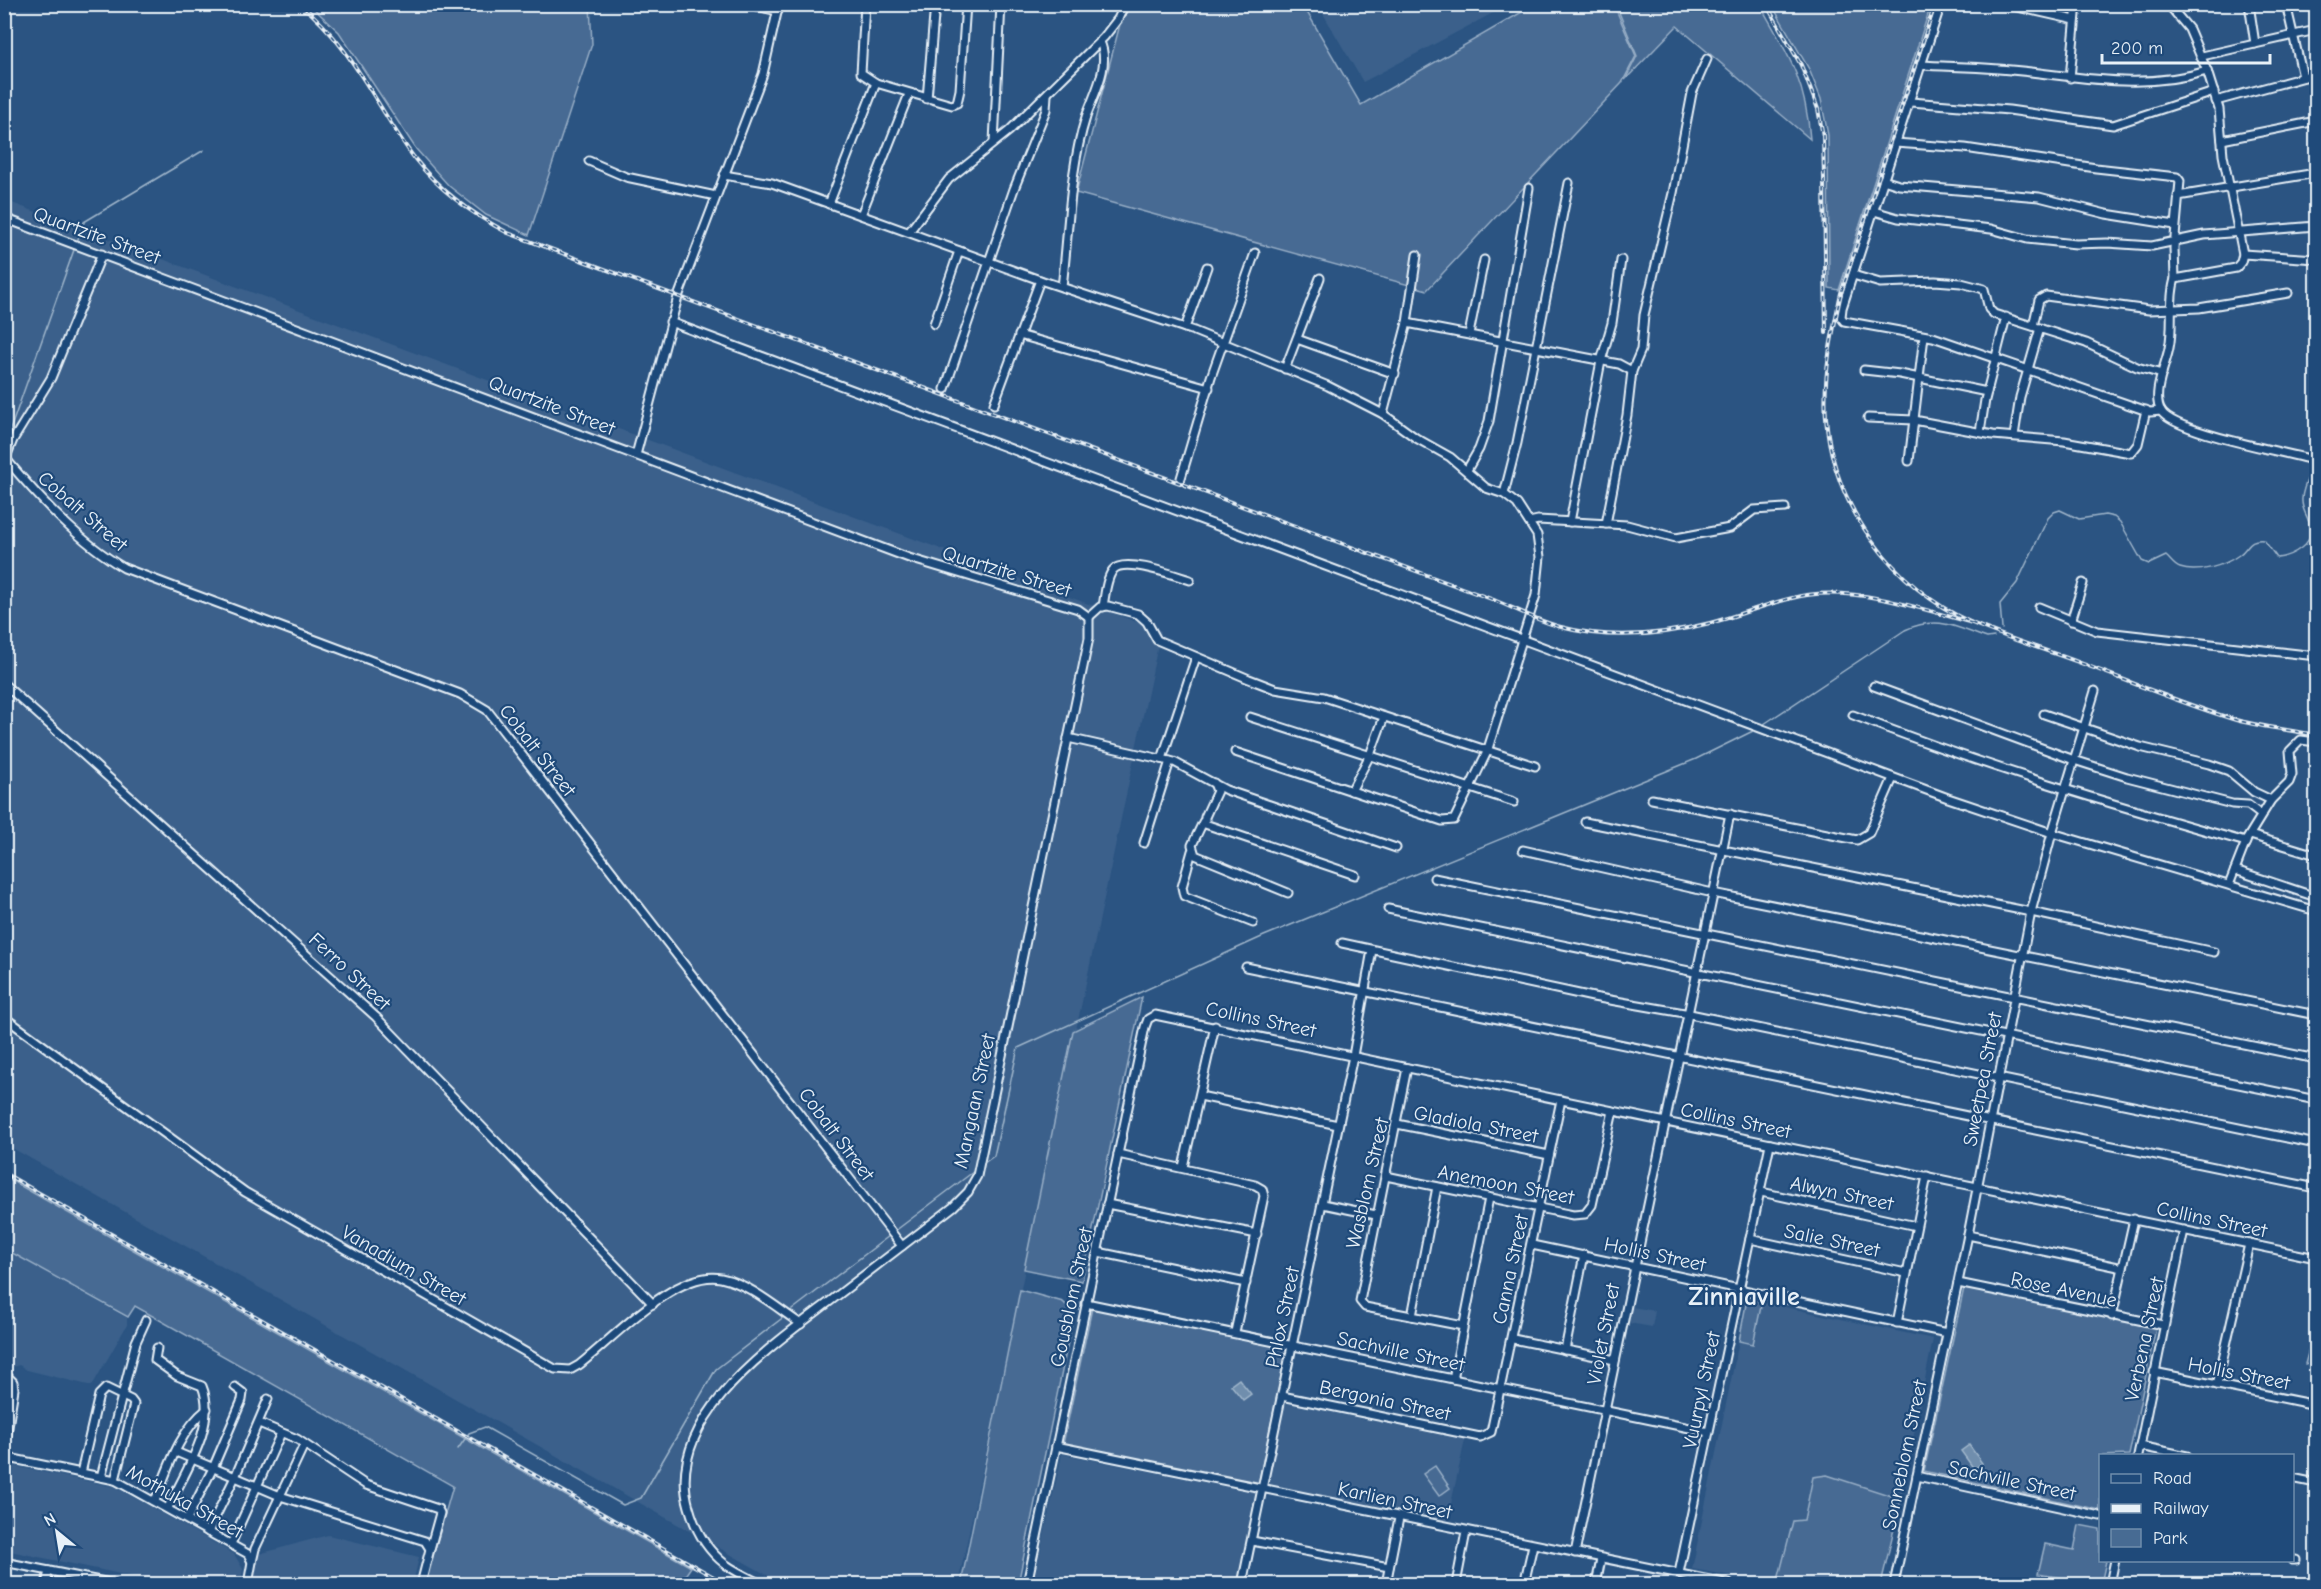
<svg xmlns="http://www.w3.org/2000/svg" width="2321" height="1589" viewBox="0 0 2321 1589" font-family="'Comic Neue',sans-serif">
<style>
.built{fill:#3a608b}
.green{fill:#476b93;stroke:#98aec6;stroke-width:1.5}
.water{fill:#708ead;stroke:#a0b6cb;stroke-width:1.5}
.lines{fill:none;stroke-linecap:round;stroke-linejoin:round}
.stream{stroke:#a0b6cb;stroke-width:1.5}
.minor-casing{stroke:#e8f1f8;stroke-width:11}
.minor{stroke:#1f4a7a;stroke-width:7}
.rail-casing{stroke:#e8f1f8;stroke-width:4}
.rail{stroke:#1f4a7a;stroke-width:1.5;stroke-dasharray:4.5;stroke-linecap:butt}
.labels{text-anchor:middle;stroke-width:4.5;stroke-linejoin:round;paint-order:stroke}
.street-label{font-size:20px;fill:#e8f1f8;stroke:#1f4a7a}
.district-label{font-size:26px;font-weight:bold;fill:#e8f1f8;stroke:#1f4a7a}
</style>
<rect width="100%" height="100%" fill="#2b5482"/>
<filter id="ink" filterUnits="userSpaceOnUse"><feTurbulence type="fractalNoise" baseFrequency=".0167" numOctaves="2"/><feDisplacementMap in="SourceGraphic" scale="12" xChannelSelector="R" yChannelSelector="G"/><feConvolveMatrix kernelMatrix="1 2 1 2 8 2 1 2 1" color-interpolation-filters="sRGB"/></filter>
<g filter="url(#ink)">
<g class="built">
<path d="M1318,5H1508L1363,82Z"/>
<path d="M4,200L1161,631L958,1584H783L5,1144Z"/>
<path d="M4,1249L127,1318V1325L92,1386L27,1370L19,1365L13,1367L5,1362Z"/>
<path d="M1762,1302L1933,1339L1901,1499L1827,1475L1804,1520L1793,1521L1777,1584L1692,1569L1739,1341L1753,1343Z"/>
<path d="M1632,1307L1655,1311L1652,1327L1629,1323Z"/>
<path d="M1285,1403L1465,1440L1447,1522L1268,1485Z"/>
<path d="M1062,1454L1257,1493L1237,1584H1033Z"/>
<path d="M14,1466L115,1487L234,1554L243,1569L241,1584H169L5,1550V1488L8,1470Z"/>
<path d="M328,1535L419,1557L413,1584H253L259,1554Z"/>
</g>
<g class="green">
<path d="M310,5H590L592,44L529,235L486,215L449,186L416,149L339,32Z"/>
<path d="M1125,5H1303L1361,105L1534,5H1614L1636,56L1622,83L1427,290L1076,193Z"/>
<path d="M1616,5H1760C1788,54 1806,81 1810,139L1677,26L1625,80L1637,56Z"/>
<path d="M1772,5H1931L1839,290L1829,288L1828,135L1821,99L1809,69Z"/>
<path d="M1142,997L1082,1281L1024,1269L1073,1031Z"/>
<path d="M5,1177L691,1567L679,1584H425L453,1486L135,1306L128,1317L5,1249Z"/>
<path d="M1964,1288L2156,1328L2129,1455L2100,1456V1510L1924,1471Z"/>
<path d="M1020,1290L1063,1302L1074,1313L1018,1584H961Z"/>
<path d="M1747,1299L1762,1302L1753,1344L1739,1341Z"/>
<path d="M1092,1308L1287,1349L1258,1485L1063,1444Z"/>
<path d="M2316,1324V1366L2305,1364Z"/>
<path d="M1435,1466L1450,1488L1439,1496L1423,1474Z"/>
<path d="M1827,1475L1901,1499L1881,1584H1777L1793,1521L1804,1520L1813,1477Z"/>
<path d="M2079,1525L2100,1529V1560L2106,1561L2101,1584L2038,1574L2045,1544L2074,1550Z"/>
</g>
<g class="water">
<path d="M1239,1379L1251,1394L1243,1400L1231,1385Z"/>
<path d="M1969,1445L1982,1463L1974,1469L1961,1451Z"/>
</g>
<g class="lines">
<g class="stream">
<path d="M77,242L84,222L204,150"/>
<path d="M4,447L75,247"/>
<path d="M2002,629L2000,604L2017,583L2048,518L2054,512L2060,510L2079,519L2105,515L2114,517L2120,522L2142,561L2149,564L2166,556C2171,560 2174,566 2180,568C2197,574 2224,566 2239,555C2249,548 2248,538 2264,540L2277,558C2292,556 2315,544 2310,526C2308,516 2301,509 2302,499C2302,488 2310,474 2314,464"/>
<path d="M1761,726L1905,630C1938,615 1955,627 1987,638L1994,637"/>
<path d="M984,1163L994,1156L1018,1048L1264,936L1696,759L1755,730"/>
<path d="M895,1231L973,1172"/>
<path d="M788,1313L889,1236"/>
<path d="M458,1449L469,1433L485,1427L623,1505L641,1498L716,1369L785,1316"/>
</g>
<defs>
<g id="minor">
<path d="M747,4L778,11"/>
<path d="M865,4L861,73L876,83L952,105L957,103L960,90L966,4"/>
<path d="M1110,4L1123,8"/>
<path d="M1941,4L1842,308L1841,317L1844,321L1933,337L2150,412L2161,411"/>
<path d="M2004,4L2075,20"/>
<path d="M2168,4L2189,29L2207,71L2219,109L2223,155L2243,254L2241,262L2236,268L2175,279C2168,300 2174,326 2169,348C2166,365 2151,394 2161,411C2174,433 2288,452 2316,461"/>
<path d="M2249,4L2255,44"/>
<path d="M2286,4L2303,77"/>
<path d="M2202,56L2316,30"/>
<path d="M1921,65C1958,67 1995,67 2031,72C2092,79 2148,89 2207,71"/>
<path d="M2070,78L2077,4"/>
<path d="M927,99L935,4"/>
<path d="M2216,101L2316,74"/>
<path d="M1911,102L2009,110L2113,125L2214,92"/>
<path d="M2222,140L2316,121"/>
<path d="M994,142L1001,4"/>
<path d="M1895,143L1965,148L2096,168L2177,177L2180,181L2174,248L2175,279"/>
<path d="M589,161L626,177L716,196"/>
<path d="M724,175L772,183L1037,279L1194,331L1328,386L1383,414L1416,438L1450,457L1486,488L1504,494L1517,504L1537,535L1540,557L1536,595L1487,752L1454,820L1442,821L1235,752"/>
<path d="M1883,180L1899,185L2039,197L2106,214L2175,225"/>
<path d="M2178,196L2316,173"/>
<path d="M829,204L876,83"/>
<path d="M1874,211L1898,218L1991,229L2027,239L2076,244L2107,243L2152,246L2204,235L2316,226"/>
<path d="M861,215L909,94"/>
<path d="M4,218L909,558L1078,609L1089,617"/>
<path d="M909,232L949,179L1009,131L1104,37L1118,19L1125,4"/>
<path d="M2243,254L2316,259"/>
<path d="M1853,275L1880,283L1935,281L1961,283L1984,289L1989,309L1994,314L2086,343L2137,367L2162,374"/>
<path d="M1062,287C1069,231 1069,171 1086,117C1094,94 1111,65 1100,42"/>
<path d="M670,322L1948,798L2052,833L2316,911"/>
<path d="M1407,323L1619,364L1632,371"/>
<path d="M934,324L959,251"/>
<path d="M2033,326L2039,300L2046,296L2149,310L2199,308L2288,293"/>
<path d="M1185,328L1207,267"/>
<path d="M1469,334L1484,260"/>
<path d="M1019,335L1209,388"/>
<path d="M1297,339L1395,374"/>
<path d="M1285,369L1320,278"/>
<path d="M1864,370L1900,374L1987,392"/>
<path d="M945,389L1014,189L1046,110L1047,95"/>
<path d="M994,404L1040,280"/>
<path d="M1383,414L1407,323L1417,255"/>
<path d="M1868,418L1914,420L1993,435L2064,441L2131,453L2138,444L2146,410"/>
<path d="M1980,432L1985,400L2006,317"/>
<path d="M2014,436L2020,397L2040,328"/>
<path d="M636,455L678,297L763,74L779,4"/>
<path d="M6,459C39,498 79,542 124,568L460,694L487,710L902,1246"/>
<path d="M1909,461L1924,336"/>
<path d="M4,462L13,440L51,378L102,254"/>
<path d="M1467,470L1479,449L1489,421L1529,188"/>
<path d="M1181,478L1211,377L1255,253"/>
<path d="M1504,494L1517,443L1569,183"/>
<path d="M1529,522L1538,520L1627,525L1676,538L1730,528L1754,510L1785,508"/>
<path d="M1570,522L1601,361L1612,323L1621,260"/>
<path d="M1606,524L1627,415L1632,371L1641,350L1644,315L1673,193L1692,93L1707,59"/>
<path d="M1103,607C1105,595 1106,579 1113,570C1124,557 1174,575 1190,580"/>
<path d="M2039,607L2097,631L2316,656"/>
<path d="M1089,617L1100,607L1108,606L1138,614L1147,622L1157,640L1249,679L1275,689L1324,697L1535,766"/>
<path d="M2071,621L2083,583"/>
<path d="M4,684L376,1017L653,1304"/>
<path d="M1874,686L2074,760L2127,777L2232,804L2248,805L2261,815"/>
<path d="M2044,714L2140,747L2209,764L2229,771L2254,792L2271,800"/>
<path d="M1853,715C1982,766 2113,805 2246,842"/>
<path d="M1250,717L1514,802"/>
<path d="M1068,738L1174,762L1226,790L1396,848"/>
<path d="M1162,759L1196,657"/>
<path d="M1214,783L1217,791L1205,817V824L1355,875"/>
<path d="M1351,791L1370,755L1384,717"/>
<path d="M1652,799L1857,840L1869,833L1893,778"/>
<path d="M1203,822L1192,845L1195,855L1288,893"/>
<path d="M1585,822L2031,912L2214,952"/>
<path d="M2250,835L2316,855"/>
<path d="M1144,843L1170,761"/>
<path d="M1523,850L1713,893L2316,1015"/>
<path d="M1192,851L1182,887L1184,896L1253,923"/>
<path d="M2235,870L2316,897"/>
<path d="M1434,878L2316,1059"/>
<path d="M2229,885L2247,839L2271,800L2289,782L2292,774L2290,751L2301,740L2316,742"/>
<path d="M1388,909L2316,1100"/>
<path d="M1342,943L1593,997L1690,1014L2316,1144"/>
<path d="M1246,967L2316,1188"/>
<path d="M4,1017L245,1192L555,1369L570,1370L579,1365C613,1339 676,1269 721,1278C750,1284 777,1308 801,1324"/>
<path d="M1407,1068L1360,1301L1365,1307L1463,1326"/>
<path d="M1200,1096L1338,1125"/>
<path d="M1397,1124L1549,1155"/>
<path d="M1118,1154L1255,1185L1262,1189L1264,1196L1235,1332"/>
<path d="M1183,1167L1215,1026"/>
<path d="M1386,1176L1573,1215L1585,1214L1592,1205L1613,1111"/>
<path d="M1761,1192L1916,1226"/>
<path d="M1107,1204L1257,1234"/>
<path d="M1323,1204L1376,1215"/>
<path d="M1968,1235L2123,1268"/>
<path d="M1750,1239L1906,1273"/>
<path d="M1532,1245L1947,1333"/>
<path d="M1098,1252L1246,1283"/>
<path d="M1958,1283L2163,1325"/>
<path d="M1086,1303L1709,1432"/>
<path d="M1412,1316L1437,1187"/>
<path d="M2112,1316L2134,1219"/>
<path d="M1897,1323L1927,1176"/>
<path d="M1513,1339L1615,1360"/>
<path d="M157,1348L155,1360L177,1376L202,1386C218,1425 184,1473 168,1508"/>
<path d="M1565,1350L1584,1255"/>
<path d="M2154,1372L2316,1405"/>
<path d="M4,1373L13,1382L14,1389L4,1452"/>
<path d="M1453,1379L1489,1198"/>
<path d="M2217,1385L2249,1244"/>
<path d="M1282,1396L1480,1437L1491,1432L1561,1100"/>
<path d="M259,1423L297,1439L366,1485L438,1509L440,1513L430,1549"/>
<path d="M1056,1446L1729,1584"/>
<path d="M2140,1446L2187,1456"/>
<path d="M176,1452L280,1496L425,1541L430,1549L421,1584"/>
<path d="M2138,1456L2184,1230"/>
<path d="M4,1457L115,1480L248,1554L252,1562L248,1584"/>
<path d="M81,1473L99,1395L106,1388L131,1400L134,1404L115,1480"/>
<path d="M1917,1476L2100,1516"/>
<path d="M101,1477L136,1342L146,1320"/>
<path d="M2292,1478L2316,1483"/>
<path d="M155,1501C168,1469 179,1431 207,1409"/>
<path d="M187,1519L213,1468L242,1400L243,1393L235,1387"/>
<path d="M208,1532L235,1477L268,1399"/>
<path d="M1252,1541L1389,1567"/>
<path d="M231,1544L281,1433"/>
<path d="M1575,1553L1730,814"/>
<path d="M2292,1560H2296"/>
<path d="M4,1562L115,1584"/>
<path d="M252,1562L255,1549L304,1445"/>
<path d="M1679,1573L1770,1144"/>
<path d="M46,1584L49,1571"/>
<path d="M761,1584C749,1578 736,1572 725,1564C707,1550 695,1529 689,1507C663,1419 773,1345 833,1299C873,1268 913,1238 953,1207L968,1192L977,1176L1089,638V617"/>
<path d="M1027,1584L1145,1027L1148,1019L1155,1015L2316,1258"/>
<path d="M1242,1584L1353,1056L1372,950"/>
<path d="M1386,1584L1399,1518"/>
<path d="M1456,1584L1466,1532"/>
<path d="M1524,1584L1533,1545"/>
<path d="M1596,1584L1601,1559"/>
<path d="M1894,1584L1968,1235L2031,912L2052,833L2095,691"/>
<path d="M2110,1584L2115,1560"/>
</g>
</defs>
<use href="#minor" class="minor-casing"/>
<use href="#minor" class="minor"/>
<defs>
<g id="rail">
<path d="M300,4C352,45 376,107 415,159C440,191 472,214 508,233L1494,600C1516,609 1538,621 1561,627C1609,640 1663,635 1710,623C1742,615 1774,600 1807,595C1862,588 1919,608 1972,623"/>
<path d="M1766,4L1801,65L1818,109L1823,136L1824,179L1826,333"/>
<path d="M1935,4L1841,293C1832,334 1823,375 1826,418C1833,506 1892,586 1972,623C2006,638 2043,649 2078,662C2131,682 2183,704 2236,720C2262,727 2290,730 2316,735"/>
<path d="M4,1173L726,1584"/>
</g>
</defs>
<use href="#rail" class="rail-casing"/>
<use href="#rail" class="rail"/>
</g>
</g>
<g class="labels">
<g class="street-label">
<text transform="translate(97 235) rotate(20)" y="7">Quartzite Street</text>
<text transform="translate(552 405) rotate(21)" y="7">Quartzite Street</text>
<text transform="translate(83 511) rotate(41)" y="7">Cobalt Street</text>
<text transform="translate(1007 571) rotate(17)" y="7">Quartzite Street</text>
<text transform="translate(538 750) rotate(52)" y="7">Cobalt Street</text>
<text transform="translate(350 971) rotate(43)" y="7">Ferro Street</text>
<text transform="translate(1261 1019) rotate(12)" y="7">Collins Street</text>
<text transform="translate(1982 1079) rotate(-79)" y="7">Sweetpea Street</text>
<text transform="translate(974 1101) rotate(-78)" y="7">Mangaan Street</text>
<text transform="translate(1736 1120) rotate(12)" y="7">Collins Street</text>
<text transform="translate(1476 1124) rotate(11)" y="7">Gladiola Street</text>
<text transform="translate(837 1134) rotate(53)" y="7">Cobalt Street</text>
<text transform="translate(1367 1183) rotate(-77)" y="7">Wasblom Street</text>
<text transform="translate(1506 1184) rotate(11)" y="7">Anemoon Street</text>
<text transform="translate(1842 1193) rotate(12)" y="7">Alwyn Street</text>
<text transform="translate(2212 1219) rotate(12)" y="7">Collins Street</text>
<text transform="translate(1832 1240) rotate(12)" y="7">Salie Street</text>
<text transform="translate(1655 1254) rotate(12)" y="7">Hollis Street</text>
<text transform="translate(404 1265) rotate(30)" y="7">Vanadium Street</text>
<text transform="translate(1510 1269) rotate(-78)" y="7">Canna Street</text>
<text transform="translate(2064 1289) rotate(12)" y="7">Rose Avenue</text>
<text transform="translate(1071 1297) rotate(-78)" y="7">Gousblom Street</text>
<text transform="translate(1282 1317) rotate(-78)" y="7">Phlox Street</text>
<text transform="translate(1603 1334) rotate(-79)" y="7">Violet Street</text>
<text transform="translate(2144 1339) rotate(-78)" y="7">Verbena Street</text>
<text transform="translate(1401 1351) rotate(12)" y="7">Sachville Street</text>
<text transform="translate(2239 1373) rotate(11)" y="7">Hollis Street</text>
<text transform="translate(1701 1390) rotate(-78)" y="7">Vuurpyl Street</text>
<text transform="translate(1385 1400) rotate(12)" y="7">Bergonia Street</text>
<text transform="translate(1904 1455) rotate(-78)" y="7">Sonneblom Street</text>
<text transform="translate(2012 1480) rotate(12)" y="7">Sachville Street</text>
<text transform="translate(1395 1500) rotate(12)" y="7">Karlien Street</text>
<text transform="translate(185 1501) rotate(29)" y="7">Mothuka Street</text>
</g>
<g class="district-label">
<text x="1744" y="1305">Zinniaville</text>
</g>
</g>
<rect width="2321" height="1589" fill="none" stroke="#1f4a7a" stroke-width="24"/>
<rect x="12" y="12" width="2297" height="1565" fill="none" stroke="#e8f1f8" stroke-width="2" filter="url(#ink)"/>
<rect x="2099" y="1454" width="195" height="108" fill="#1f4a7a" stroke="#6f8dac" stroke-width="1.5"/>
<rect x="2111" y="1474" width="30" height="9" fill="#1f4a7a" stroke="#6f8dac" stroke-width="1.5"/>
<text x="2153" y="1484" font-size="18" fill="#e8f1f8">Road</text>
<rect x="2111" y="1504" width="30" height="9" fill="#e8f1f8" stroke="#6f8dac" stroke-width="1.5"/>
<text x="2153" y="1514" font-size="18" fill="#e8f1f8">Railway</text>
<rect x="2111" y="1529" width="30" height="18" fill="#476b93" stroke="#6f8dac" stroke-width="1.5"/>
<text x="2153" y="1544" font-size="18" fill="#e8f1f8">Park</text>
<g transform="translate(57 1532) rotate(330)" stroke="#1f4a7a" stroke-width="4.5" paint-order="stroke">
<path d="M0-4.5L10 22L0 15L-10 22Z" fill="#e8f1f8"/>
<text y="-9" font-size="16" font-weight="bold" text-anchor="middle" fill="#e8f1f8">N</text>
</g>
<path d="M2102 54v9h168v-9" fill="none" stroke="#e8f1f8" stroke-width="3"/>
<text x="2111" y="54" font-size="18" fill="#e8f1f8" stroke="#1f4a7a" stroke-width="4.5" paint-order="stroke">200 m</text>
</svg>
